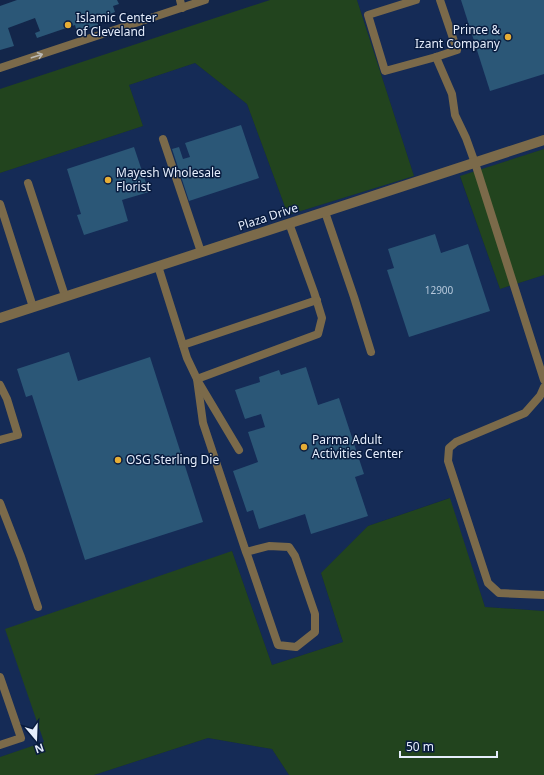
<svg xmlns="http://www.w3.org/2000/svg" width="544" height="775" viewBox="0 0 544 775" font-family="'Noto Sans',sans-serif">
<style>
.built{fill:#152b56}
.green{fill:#22441e}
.building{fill:#2b5777}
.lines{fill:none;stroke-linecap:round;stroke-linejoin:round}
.lane{stroke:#7b6a4a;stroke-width:8}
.street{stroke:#7b6a4a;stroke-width:10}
.oneway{stroke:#bbb9b5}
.poi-dot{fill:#e5ad35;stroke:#091c3f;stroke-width:1.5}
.labels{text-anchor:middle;stroke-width:3;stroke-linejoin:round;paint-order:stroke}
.number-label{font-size:10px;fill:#b6c8db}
.poi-label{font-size:12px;fill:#e5edfc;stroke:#091c3f;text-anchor:start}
.street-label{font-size:12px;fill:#e5edfc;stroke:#091c3f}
</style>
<rect width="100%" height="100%" fill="#13264a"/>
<g class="built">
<path d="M357,0H544V149L460,177L500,289L544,275V611L485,607L449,498L368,526L321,573L343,642L272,665L232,551L44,743L0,757V173L143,126L129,85L195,63L247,104L288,215L414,176Z"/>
<path d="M208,738L272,749L289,775H94Z"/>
</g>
<g class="green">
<path d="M270,0H357L414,176L288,215L247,104L195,63L129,85L143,126L0,173V89Z"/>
<path d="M544,149V275L500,289L460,176Z"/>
<path d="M450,498L485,607L544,611V775H289L272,749L208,738L94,775H0V757L44,742L5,629L232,551L272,665L343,642L321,573L368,526Z"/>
</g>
<g class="building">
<path d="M17,0H117L119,4L113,6L115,12L96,19L98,25L77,32L75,25L37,38L35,33L40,31L35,18L8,28L14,46L0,50V6Z"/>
<path d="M461,0H544V74L490,91Z"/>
<path d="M241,125L259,178L189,201L172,149L179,147L183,159L190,157L185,143Z"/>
<path d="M134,147L149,192L122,200L128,221L84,235L77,215L81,214L67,169Z"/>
<path d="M435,234L441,253L468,244L490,311L409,337L387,270L394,268L388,249Z"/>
<path d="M69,352L78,381L150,357L203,522L85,560L32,395L26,397L17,369Z"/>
<path d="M306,367L318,405L339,398L364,474L355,477L368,516L311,534L305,514L259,529L253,510L247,512L233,471L258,462L248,432L265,427L261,414L245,419L235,390L260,382L259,377L279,370L281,375Z"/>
</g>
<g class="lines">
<g class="lane">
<path d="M180,0L182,8"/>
<path d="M416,0L368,15L385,71L436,57L457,50L440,0"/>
<path d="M436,57L452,94L455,115L466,138L475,163L544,380"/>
<path d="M0,68L205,0"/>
<path d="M163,139L201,252"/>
<path d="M28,183L65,296"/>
<path d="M0,204L33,307"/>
<path d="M325,212L354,297L371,352"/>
<path d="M158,266L187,358L197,379L318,334L322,318L314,292L289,223"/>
<path d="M183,345L317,300"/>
<path d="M197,379L203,423L246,552L248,557L278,645L296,647L315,632V614L295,556L289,547L269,546L246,552"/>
<path d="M199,383L239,450"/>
<path d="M0,385L7,399L18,435L0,440"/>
<path d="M544,387L540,396L525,413L456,442L449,448L448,461L488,583L499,593L544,595"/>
<path d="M0,503L21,557L38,607"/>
<path d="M0,677L21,738L0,745"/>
</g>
<path class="street" d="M0,318L544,140"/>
</g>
<defs><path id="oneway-shaft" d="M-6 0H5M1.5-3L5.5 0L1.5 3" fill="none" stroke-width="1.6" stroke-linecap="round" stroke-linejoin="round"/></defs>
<use class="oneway" href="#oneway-shaft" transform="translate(37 56) rotate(-18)"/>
<g class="poi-dot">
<circle cx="68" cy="25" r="4"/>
<circle cx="508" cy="37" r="4"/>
<circle cx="108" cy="180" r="4"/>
<circle cx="304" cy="447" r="4"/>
<circle cx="118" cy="460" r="4"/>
</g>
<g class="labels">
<g class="number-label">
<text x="439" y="294">12900</text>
</g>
<g class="poi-label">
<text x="76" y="22">Islamic Center<tspan x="76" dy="14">of Cleveland</tspan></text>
<text x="500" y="34" text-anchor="end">Prince &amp;<tspan x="500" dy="14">Izant Company</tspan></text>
<text x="116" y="177">Mayesh Wholesale<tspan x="116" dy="14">Florist</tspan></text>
<text x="312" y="444">Parma Adult<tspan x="312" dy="14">Activities Center</tspan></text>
<text x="126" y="464">OSG Sterling Die</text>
</g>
<g class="street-label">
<text transform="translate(268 217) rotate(-18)" y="4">Plaza Drive</text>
</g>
</g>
<g transform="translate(36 739) rotate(161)" stroke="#091c3f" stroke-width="3" paint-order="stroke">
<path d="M0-3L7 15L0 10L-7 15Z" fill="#e5edfc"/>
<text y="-6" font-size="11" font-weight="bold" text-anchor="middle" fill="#e5edfc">N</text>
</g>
<path d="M400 751v6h97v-6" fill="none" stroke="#e5edfc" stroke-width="2"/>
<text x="406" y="751" font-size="12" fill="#e5edfc" stroke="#091c3f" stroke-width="3" paint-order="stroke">50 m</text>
</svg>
